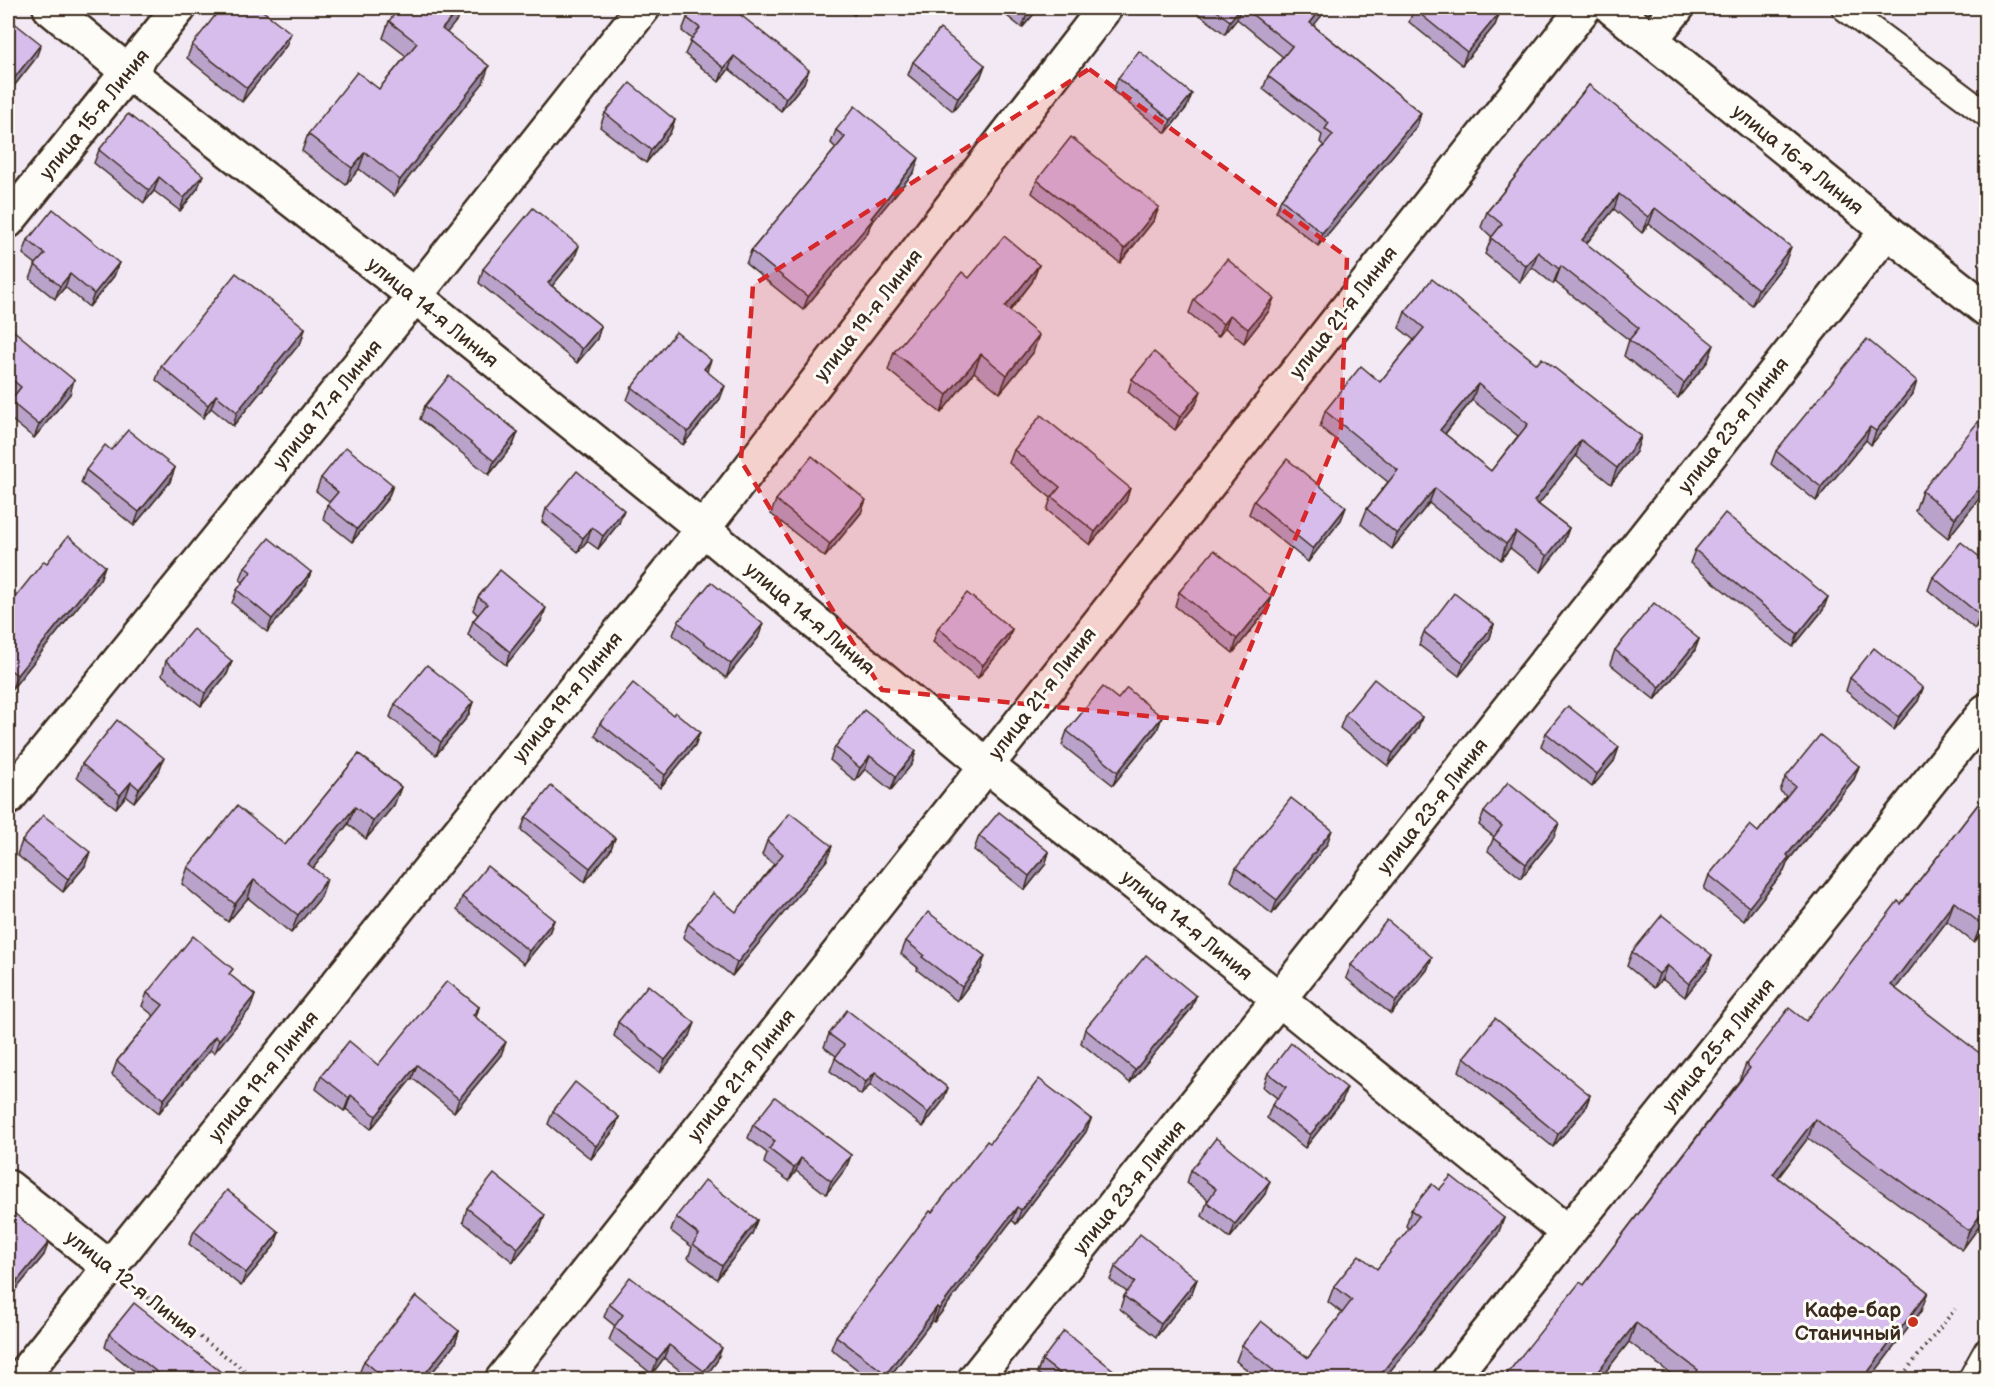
<svg xmlns="http://www.w3.org/2000/svg" width="1994" height="1387" viewBox="0 0 1994 1387" font-family="'Balsamiq Sans',sans-serif">
<style>
.lines{fill:none;stroke-linecap:round;stroke-linejoin:round}
.service-casing{stroke:#3b2a1e;stroke-width:28}
.minor-casing{stroke:#3b2a1e;stroke-width:38}
.secondary-casing{stroke:#3b2a1e;stroke-width:38}
.path{stroke:#3b2a1e;stroke-width:4;stroke-dasharray:1.5 4.5;stroke-linecap:butt}
.service{stroke:#fdfcf7;stroke-width:24}
.minor{stroke:#fdfcf7;stroke-width:33}
.secondary{stroke:#fdfcf7;stroke-width:33}
.wall{fill:#b9a3cb;stroke:#3b2a1e;stroke-width:1.5;fill-rule:evenodd}
.shaded-wall{fill:#9684a5;stroke:#3b2a1e;stroke-width:1.5}
.building{fill:#d7bdec;stroke:#3b2a1e;stroke-width:1.5;fill-rule:evenodd}
.marked{fill:#d62828;fill-opacity:0.2;stroke:#d62828;stroke-width:4.5;stroke-dasharray:12 8;stroke-linejoin:round}
.poi-dot{fill:#c8321e;stroke:#fdfcf7;stroke-width:2}
.labels{text-anchor:middle;stroke-width:6;stroke-linejoin:round;paint-order:stroke}
.street-label{font-size:20px;fill:#3b2a1e;stroke:#fdfcf7}
.poi-label{font-size:20px;font-weight:bold;fill:#3b2a1e;stroke:#fdfcf7;text-anchor:end}
</style>
<rect width="100%" height="100%" fill="#f2e9f4"/>
<filter id="ink" filterUnits="userSpaceOnUse"><feTurbulence type="fractalNoise" baseFrequency=".0167" numOctaves="2"/><feDisplacementMap in="SourceGraphic" scale="12" xChannelSelector="R" yChannelSelector="G"/><feConvolveMatrix kernelMatrix="1 2 1 2 8 2 1 2 1" color-interpolation-filters="sRGB"/></filter>
<g filter="url(#ink)">
<g class="lines">
<defs>
<g id="service">
<path d="M1844,8L1986,114"/>
<path d="M1970,1380L1986,1351"/>
</g>
<g id="minor">
<path d="M50,8L128,72L415,296L703,529L985,764L1279,999L1568,1233"/>
<path d="M1651,39L1677,8"/>
<path d="M8,221L179,8"/>
<path d="M8,798L415,296L643,8"/>
<path d="M8,1187L109,1267"/>
<path d="M19,1380L703,529L1105,8"/>
<path d="M502,1380L1584,8"/>
<path d="M974,1380L1279,999L1887,231"/>
<path d="M1450,1380L1986,711"/>
</g>
<path id="secondary" d="M1612,8L1887,231L1986,309"/>
</defs>
<use href="#service" class="service-casing"/>
<use href="#minor" class="minor-casing"/>
<use href="#secondary" class="secondary-casing"/>
<g class="path">
<path d="M138,1290L257,1380"/>
<path d="M1899,1380L1955,1309"/>
</g>
<use href="#service" class="service"/>
<use href="#minor" class="minor"/>
<use href="#secondary" class="secondary"/>
</g>
<g class="wall">
<path d="M845,8H860L854,15Z"/>
<path d="M997,8H1039L1022,28Z"/>
<path d="M1191,8H1328L1313,25L1421,113L1417,126L1318,246L1276,212L1281,199L1324,146L1320,142L1322,135L1263,89L1268,76L1283,57L1237,19L1225,34Z"/>
<path d="M1979,8H1986V14Z"/>
<path d="M1414,9L1500,12L1495,25L1462,65L1409,22Z"/>
<path d="M8,18L36,58L10,91L8,89Z"/>
<path d="M687,18L804,83L781,111L729,69L719,82L685,54L692,39L682,31Z"/>
<path d="M389,21L447,33L483,83L394,196L359,169L346,185L302,151L308,134L379,89L406,56L383,38Z"/>
<path d="M192,45L286,46L242,102L187,58Z"/>
<path d="M913,62L985,65L980,78L953,111L908,75Z"/>
<path d="M1118,78L1187,107L1166,133L1113,91Z"/>
<path d="M1589,85L1785,263L1752,305L1649,224L1642,233L1614,209L1586,244L1708,361L1678,398L1624,356L1629,340L1555,282L1553,284L1532,267L1520,282L1485,254L1492,237L1481,227L1487,212Z"/>
<path d="M605,113L675,120L670,133L646,163L600,127Z"/>
<path d="M836,130L914,172L870,225L868,232L803,310L746,264L751,251L836,148L831,143Z"/>
<path d="M99,150L198,188L180,211L154,191L144,203L94,163Z"/>
<path d="M1037,180L1159,207L1154,220L1120,263L1032,193Z"/>
<path d="M28,240L119,263L114,276L89,307L65,287L55,299L30,279L36,264L23,254Z"/>
<path d="M574,259L552,286L601,326L597,339L577,363L479,283L483,269Z"/>
<path d="M1039,265L1032,282L1010,311L1033,353L1000,393L974,372L941,413L888,370L894,352L969,278Z"/>
<path d="M1194,300L1269,311L1244,343L1225,328L1218,337L1189,313Z"/>
<path d="M1405,312L1537,364L1641,436L1636,452L1611,484L1576,456L1538,504L1569,528L1563,544L1541,572L1510,548L1501,560L1429,503L1392,549L1361,524L1367,509L1388,482L1320,427L1325,411L1380,382L1414,340L1399,328ZM1472,400L1518,436L1491,471L1445,434Z"/>
<path d="M8,326L70,394L34,438L8,417V407L10,401L12,397L8,393Z"/>
<path d="M305,328L301,342L233,426L211,408L203,418L156,380L161,366Z"/>
<path d="M707,371L720,399L683,445L627,400L632,387Z"/>
<path d="M1132,379L1196,404L1175,430L1128,392Z"/>
<path d="M1913,394L1871,445L1866,440L1816,501L1771,464L1776,451Z"/>
<path d="M425,406L518,432L513,445L489,475L420,419Z"/>
<path d="M111,450L170,482L134,526L81,483L86,470Z"/>
<path d="M1014,450L1130,488L1126,501L1090,545L1047,510L1051,498L1009,463Z"/>
<path d="M321,478L393,485L388,498L352,542L323,519L327,505L330,502L316,491Z"/>
<path d="M1986,490L1948,538L1915,511L1922,491Z"/>
<path d="M776,500L861,513L825,557L771,514Z"/>
<path d="M1254,501L1346,507L1341,520L1308,562L1249,514Z"/>
<path d="M546,509L619,523L598,549L587,541L578,552L542,522Z"/>
<path d="M1695,550L1823,610L1793,647L1690,563Z"/>
<path d="M105,566L100,579L12,689L8,685V606Z"/>
<path d="M245,567L311,572L306,585L267,632L232,603L237,590L243,582L240,580Z"/>
<path d="M1933,577L1986,615L1975,629L1928,590Z"/>
<path d="M1179,592L1272,597L1267,610L1233,653L1175,606Z"/>
<path d="M478,597L541,621L506,665L468,635L473,621L478,615L473,610Z"/>
<path d="M678,622L758,638L726,678L673,635Z"/>
<path d="M1494,624L1490,638L1459,676L1419,645L1424,632Z"/>
<path d="M938,628L1012,629L1007,643L978,678L933,642Z"/>
<path d="M1699,639L1694,652L1655,700L1610,664L1615,650Z"/>
<path d="M166,661H232L227,674L201,706L162,675Z"/>
<path d="M1850,678L1923,688L1918,701L1894,730L1846,691Z"/>
<path d="M1118,699L1162,717L1157,730L1113,785L1062,745L1067,731Z"/>
<path d="M473,702L468,716L436,755L390,717L395,704Z"/>
<path d="M673,715L700,732L695,745L660,788L595,736L600,723Z"/>
<path d="M1345,715L1422,717L1417,730L1388,766L1340,728Z"/>
<path d="M1546,733L1619,747L1614,761L1592,787L1541,746Z"/>
<path d="M835,747L916,751L912,764L891,790L865,769L855,781L830,760Z"/>
<path d="M359,754L401,787L394,805L366,839L348,824L313,868L321,897L291,933L248,898L228,922L182,884L188,867L285,845Z"/>
<path d="M82,764L159,771L134,802L126,796L116,808L77,777Z"/>
<path d="M1859,766L1854,779L1788,861L1784,871L1744,921L1704,889L1709,875L1758,832L1786,796L1780,791L1785,778Z"/>
<path d="M1986,794V927L1974,943L1947,921L1895,989L1985,1112L1986,1217L1962,1250L1808,1138L1778,1178L1921,1311L1869,1380H1679L1629,1342L1599,1380H1502L1584,1285L1739,1081L1746,1064L1806,1021L1901,904Z"/>
<path d="M1484,812L1554,837L1521,878L1488,851L1494,837L1479,825Z"/>
<path d="M526,817L615,838L610,851L585,882L521,830Z"/>
<path d="M979,836L1049,852L1045,865L1025,890L974,850Z"/>
<path d="M22,841L85,866L63,892L17,855Z"/>
<path d="M767,841L827,860L732,976L683,937L688,924L736,912L774,864L762,855Z"/>
<path d="M1327,844L1272,914L1231,881L1236,868Z"/>
<path d="M462,897L554,920L549,933L524,964L457,910Z"/>
<path d="M906,941L981,969L957,1001L917,970L918,968L901,954Z"/>
<path d="M1632,952L1712,955L1707,969L1685,997L1662,979L1654,988L1627,966Z"/>
<path d="M1432,957L1427,970L1391,1014L1346,978L1351,965Z"/>
<path d="M231,976L255,995L250,1009L214,1053L210,1050L159,1113L112,1075L117,1061L154,1016L142,1006L147,993Z"/>
<path d="M1196,996L1191,1009L1130,1083L1081,1043L1085,1029Z"/>
<path d="M479,1007L476,1017L501,1055L454,1112L412,1078L371,1129L346,1109L344,1111L316,1089L321,1076L378,1065Z"/>
<path d="M618,1022L690,1036L660,1073L614,1036Z"/>
<path d="M829,1034L943,1101L923,1127L870,1085L861,1095L830,1071L836,1056L824,1047Z"/>
<path d="M1464,1057L1590,1095L1585,1109L1553,1147L1459,1071Z"/>
<path d="M1268,1073L1342,1101L1305,1148L1267,1118L1272,1105L1277,1098L1263,1087Z"/>
<path d="M553,1111L619,1117L614,1130L591,1159L548,1124Z"/>
<path d="M1091,1119L1086,1132L1016,1224L1012,1220L934,1322L932,1321L887,1380H871L831,1349L836,1336L932,1212L990,1143Z"/>
<path d="M753,1125L851,1155L846,1168L826,1194L796,1171L789,1181L764,1163L767,1153L748,1138Z"/>
<path d="M1191,1170L1265,1194L1230,1238L1202,1216L1208,1200L1187,1183Z"/>
<path d="M1439,1190L1504,1218L1498,1234L1383,1380H1260L1236,1361L1242,1345L1308,1358L1342,1313L1328,1302L1334,1286L1377,1269L1409,1229L1406,1226L1411,1210Z"/>
<path d="M467,1208L545,1215L540,1228L513,1262L463,1222Z"/>
<path d="M676,1217L757,1220L752,1234L717,1279L688,1258L692,1247L671,1231Z"/>
<path d="M8,1221L44,1255L13,1293L8,1289Z"/>
<path d="M194,1231L279,1232L274,1246L241,1286L189,1244Z"/>
<path d="M1115,1267L1197,1279L1192,1292L1156,1337L1120,1309L1124,1296L1127,1292L1110,1280Z"/>
<path d="M609,1304L717,1361L703,1380H692L664,1358L652,1374L609,1340L615,1326L604,1317Z"/>
<path d="M459,1331L455,1344L426,1380H366L359,1374L364,1361Z"/>
<path d="M109,1334L231,1380H145L105,1347Z"/>
<path d="M1042,1360L1126,1380H1046L1037,1373Z"/>
</g>
<g class="shaded-wall">
<path d="M460,8H467L436,46L442,29Z"/>
<path d="M857,8H860L854,15Z"/>
<path d="M1033,8H1039L1022,28L1027,14Z"/>
<path d="M1240,8H1241L1237,19L1225,34L1230,21Z"/>
<path d="M1322,8H1328L1305,36L1310,23Z"/>
<path d="M1500,12L1495,25L1462,65L1467,52Z"/>
<path d="M291,33L286,46L242,102L247,88Z"/>
<path d="M41,44L36,58L10,91L15,77Z"/>
<path d="M734,56L729,69L719,82L724,68Z"/>
<path d="M985,65L980,78L953,111L958,98Z"/>
<path d="M489,66L483,83L394,196L400,180Z"/>
<path d="M809,70L804,83L781,111L786,98Z"/>
<path d="M1192,94L1187,107L1166,133L1171,120Z"/>
<path d="M1421,113L1417,126L1318,246L1322,233Z"/>
<path d="M675,120L670,133L646,163L651,150Z"/>
<path d="M365,152L359,169L346,185L352,168Z"/>
<path d="M919,158L914,172L870,225L868,232L803,310L808,297Z"/>
<path d="M203,175L198,188L180,211L184,198Z"/>
<path d="M159,177L154,191L144,203L149,190Z"/>
<path d="M1619,194L1614,209L1576,256L1582,240Z"/>
<path d="M1159,207L1154,220L1120,263L1125,249Z"/>
<path d="M1655,208L1649,224L1642,233L1648,217Z"/>
<path d="M579,246L574,259L544,296L548,283Z"/>
<path d="M1791,247L1785,263L1752,305L1758,289Z"/>
<path d="M1538,252L1532,267L1520,282L1526,266Z"/>
<path d="M119,263L114,276L89,307L94,294Z"/>
<path d="M1039,265L1032,282L998,325L1005,307Z"/>
<path d="M1561,266L1555,282L1553,284L1559,269Z"/>
<path d="M70,274L65,287L55,299L60,286Z"/>
<path d="M1274,298L1269,311L1244,343L1248,329Z"/>
<path d="M1230,315L1225,328L1218,337L1223,324Z"/>
<path d="M601,326L597,339L577,363L582,349Z"/>
<path d="M305,328L301,342L233,426L237,412Z"/>
<path d="M1039,335L1033,353L1000,393L1007,375Z"/>
<path d="M1714,345L1708,361L1678,398L1684,383Z"/>
<path d="M981,354L974,372L941,413L947,395Z"/>
<path d="M711,360L706,374L704,369Z"/>
<path d="M74,380L70,394L34,438L39,425Z"/>
<path d="M1917,381L1913,394L1871,445L1876,431Z"/>
<path d="M1478,384L1472,400L1435,446L1440,430Z"/>
<path d="M725,386L720,399L683,445L688,432Z"/>
<path d="M1201,391L1196,404L1175,430L1180,417Z"/>
<path d="M216,395L211,408L203,418L208,405Z"/>
<path d="M1870,427L1866,440L1816,501L1821,487Z"/>
<path d="M518,432L513,445L489,475L494,461Z"/>
<path d="M1641,436L1636,452L1611,484L1617,468Z"/>
<path d="M1581,440L1576,456L1529,517L1534,501Z"/>
<path d="M175,468L170,482L134,526L139,512Z"/>
<path d="M1986,479V490L1948,538L1955,518Z"/>
<path d="M393,485L388,498L352,542L357,529Z"/>
<path d="M1130,488L1126,501L1090,545L1095,532Z"/>
<path d="M1435,488L1429,503L1392,549L1397,534Z"/>
<path d="M866,500L861,513L825,557L830,544Z"/>
<path d="M1346,507L1341,520L1308,562L1313,549Z"/>
<path d="M624,510L619,523L598,549L603,536Z"/>
<path d="M592,527L587,541L578,552L583,538Z"/>
<path d="M1569,528L1563,544L1541,572L1547,556Z"/>
<path d="M1516,532L1510,548L1501,560L1506,544Z"/>
<path d="M105,566L100,579L12,689L17,675Z"/>
<path d="M311,572L306,585L267,632L272,619Z"/>
<path d="M1272,597L1267,610L1233,653L1237,639Z"/>
<path d="M1828,597L1823,610L1793,647L1798,634Z"/>
<path d="M546,608L541,621L506,665L510,652Z"/>
<path d="M1986,608V615L1975,629L1980,615Z"/>
<path d="M763,624L758,638L726,678L731,664Z"/>
<path d="M1494,624L1490,638L1459,676L1464,663Z"/>
<path d="M1012,629L1007,643L978,678L983,665Z"/>
<path d="M1699,639L1694,652L1655,700L1660,687Z"/>
<path d="M232,661L227,674L201,706L205,693Z"/>
<path d="M1923,688L1918,701L1894,730L1899,717Z"/>
<path d="M473,702L468,716L436,755L441,742Z"/>
<path d="M1162,717L1157,730L1113,785L1118,772Z"/>
<path d="M1422,717L1417,730L1388,766L1393,753Z"/>
<path d="M700,732L695,745L660,788L665,775Z"/>
<path d="M1619,747L1614,761L1592,787L1597,774Z"/>
<path d="M916,751L912,764L891,790L896,776Z"/>
<path d="M870,756L865,769L855,781L860,768Z"/>
<path d="M164,758L159,771L134,802L139,789Z"/>
<path d="M1859,766L1854,779L1788,861L1784,871L1744,921L1749,907L1787,855Z"/>
<path d="M131,782L126,796L116,808L120,795Z"/>
<path d="M401,787L394,805L366,839L373,821Z"/>
<path d="M355,807L348,824L302,882L308,864Z"/>
<path d="M1559,823L1554,837L1521,878L1526,864Z"/>
<path d="M1332,830L1327,844L1272,914L1277,900Z"/>
<path d="M615,838L610,851L585,882L590,868Z"/>
<path d="M832,846L827,860L732,976L737,963Z"/>
<path d="M90,852L85,866L63,892L68,879Z"/>
<path d="M1049,852L1045,865L1025,890L1029,876Z"/>
<path d="M327,879L321,897L291,933L298,915Z"/>
<path d="M254,880L248,898L228,922L235,904Z"/>
<path d="M1954,902L1947,921L1884,1004L1891,985Z"/>
<path d="M1986,917V927L1974,943L1981,924Z"/>
<path d="M554,920L549,933L524,964L529,951Z"/>
<path d="M1712,955L1707,969L1685,997L1689,984Z"/>
<path d="M985,956L981,969L957,1001L962,987Z"/>
<path d="M1432,957L1427,970L1391,1014L1396,1001Z"/>
<path d="M1667,965L1662,979L1654,988L1659,974Z"/>
<path d="M255,995L250,1009L214,1053L219,1040Z"/>
<path d="M1196,996L1191,1009L1130,1083L1135,1070Z"/>
<path d="M479,1007L474,1021L473,1015Z"/>
<path d="M695,1023L690,1036L660,1073L665,1060Z"/>
<path d="M215,1036L210,1050L159,1113L164,1099Z"/>
<path d="M506,1042L501,1055L454,1112L459,1099Z"/>
<path d="M417,1065L412,1078L371,1129L376,1116Z"/>
<path d="M875,1072L870,1085L861,1095L866,1082Z"/>
<path d="M948,1088L943,1101L923,1127L928,1113Z"/>
<path d="M1347,1088L1342,1101L1305,1148L1310,1135Z"/>
<path d="M351,1095L346,1109L344,1111L349,1098Z"/>
<path d="M1590,1095L1585,1109L1553,1147L1558,1134Z"/>
<path d="M1986,1100V1110L1973,1128L1980,1109Z"/>
<path d="M619,1117L614,1130L591,1159L596,1146Z"/>
<path d="M1091,1119L1086,1132L1016,1224L1021,1210Z"/>
<path d="M1815,1119L1808,1138L1766,1193L1773,1174Z"/>
<path d="M851,1155L846,1168L826,1194L831,1181Z"/>
<path d="M801,1158L796,1171L789,1181L794,1168Z"/>
<path d="M1270,1181L1265,1194L1230,1238L1235,1224Z"/>
<path d="M1017,1207L1012,1220L934,1322L939,1309Z"/>
<path d="M1986,1207V1217L1962,1250L1969,1231Z"/>
<path d="M545,1215L540,1228L513,1262L518,1248Z"/>
<path d="M1504,1218L1498,1234L1383,1380H1376Z"/>
<path d="M757,1220L752,1234L717,1279L722,1266Z"/>
<path d="M279,1232L274,1246L241,1286L246,1273Z"/>
<path d="M49,1242L44,1255L13,1293L18,1280Z"/>
<path d="M1197,1279L1192,1292L1156,1337L1161,1324Z"/>
<path d="M1928,1292L1921,1311L1869,1380H1862Z"/>
<path d="M937,1307L932,1321L887,1380H884L886,1374Z"/>
<path d="M1636,1323L1629,1342L1599,1380H1591Z"/>
<path d="M459,1331L455,1344L426,1380H420Z"/>
<path d="M669,1345L664,1358L652,1374L657,1360Z"/>
<path d="M722,1348L717,1361L703,1380H701L704,1371Z"/>
</g>
<g class="building">
<path d="M221,8H259L291,33L247,88L192,45Z"/>
<path d="M399,8H460L442,29L489,66L400,180L365,152L352,168L308,134L357,72L379,89L417,43L389,21Z"/>
<path d="M695,8H732L809,70L786,98L734,56L724,68L690,41L700,28L687,18Z"/>
<path d="M1019,8H1033L1027,14Z"/>
<path d="M1213,8H1240L1230,21Z"/>
<path d="M1244,8H1322L1310,23L1421,113L1322,233L1281,199L1333,135L1325,129L1329,123L1268,76L1292,46Z"/>
<path d="M1415,8H1495L1500,12L1467,52L1414,9Z"/>
<path d="M8,18L41,44L15,77L8,71Z"/>
<path d="M940,29L985,65L958,98L913,62Z"/>
<path d="M1139,51L1192,94L1171,120L1118,78Z"/>
<path d="M630,83L675,120L651,150L605,113Z"/>
<path d="M1589,85L1791,247L1758,289L1655,208L1648,217L1619,194L1582,240L1714,345L1684,383L1629,340L1639,328L1561,266L1559,269L1538,252L1526,266L1491,238L1502,224L1487,212Z"/>
<path d="M855,106L919,158L871,218L873,219L808,297L751,251L845,137L836,130Z"/>
<path d="M128,114L203,175L184,198L159,177L149,190L99,150Z"/>
<path d="M1071,137L1159,207L1125,249L1037,180Z"/>
<path d="M533,208L579,246L548,283L601,326L582,349L483,269Z"/>
<path d="M53,209L119,263L94,294L70,274L60,286L35,265L45,254L28,240Z"/>
<path d="M1004,236L1039,265L1005,307L1039,335L1007,375L981,354L947,395L894,352L962,272L969,278Z"/>
<path d="M1227,259L1274,298L1248,329L1230,315L1223,324L1194,300Z"/>
<path d="M236,273L305,328L237,412L216,395L208,405L161,366Z"/>
<path d="M1432,279L1537,364L1542,358L1641,436L1617,468L1581,440L1534,501L1569,528L1547,556L1516,532L1506,544L1435,488L1397,534L1367,509L1398,470L1325,411L1361,366L1380,382L1424,328L1405,312ZM1478,384L1528,424L1491,471L1440,430Z"/>
<path d="M8,326L74,380L39,425L10,401L21,387L8,376Z"/>
<path d="M676,332L711,360L704,369L725,386L688,432L632,387Z"/>
<path d="M1867,339L1917,381L1876,431L1870,427L1821,487L1776,451Z"/>
<path d="M1154,352L1201,391L1180,417L1132,379Z"/>
<path d="M449,376L518,432L494,461L425,406Z"/>
<path d="M1986,412V479L1955,518L1922,491Z"/>
<path d="M1041,415L1130,488L1095,532L1052,497L1060,487L1014,450Z"/>
<path d="M128,430L175,468L139,512L86,470L105,445L111,450Z"/>
<path d="M346,447L393,485L357,529L327,505L338,492L321,478Z"/>
<path d="M812,456L866,500L830,544L776,500Z"/>
<path d="M1287,459L1346,507L1313,549L1254,501Z"/>
<path d="M577,471L624,510L603,536L592,527L583,538L546,509Z"/>
<path d="M1725,513L1828,597L1798,634L1695,550Z"/>
<path d="M68,536L105,566L17,675L8,668V606L44,561L47,563Z"/>
<path d="M269,538L311,572L272,619L237,590L251,572L245,567Z"/>
<path d="M1961,542L1986,562V608L1980,615L1933,577Z"/>
<path d="M1214,550L1272,597L1237,639L1179,592Z"/>
<path d="M500,570L546,608L510,652L473,621L487,604L478,597Z"/>
<path d="M711,582L763,624L731,664L678,622Z"/>
<path d="M967,593L1012,629L983,665L938,628Z"/>
<path d="M1454,593L1494,624L1464,663L1424,632Z"/>
<path d="M1654,603L1699,639L1660,687L1615,650Z"/>
<path d="M193,629L232,661L205,693L166,661Z"/>
<path d="M1874,648L1923,688L1899,717L1850,678Z"/>
<path d="M427,665L473,702L441,742L395,704Z"/>
<path d="M1374,679L1422,717L1393,753L1345,715Z"/>
<path d="M633,683L673,715L675,712L700,732L665,775L600,723Z"/>
<path d="M1103,687L1118,699L1127,688L1162,717L1118,772L1067,731Z"/>
<path d="M1568,706L1619,747L1597,774L1546,733Z"/>
<path d="M864,710L916,751L896,776L870,756L860,768L835,747Z"/>
<path d="M117,720L164,758L139,789L131,782L120,795L82,764Z"/>
<path d="M1820,735L1859,766L1787,855L1789,857L1749,907L1709,875L1750,825L1758,832L1795,786L1785,778Z"/>
<path d="M359,754L401,787L373,821L355,807L308,864L327,879L298,915L254,880L235,904L188,867L237,806L285,845Z"/>
<path d="M1508,782L1559,823L1526,864L1493,838L1502,826L1484,812Z"/>
<path d="M551,786L615,838L590,868L526,817Z"/>
<path d="M1986,794V917L1981,924L1954,902L1891,985L1986,1058V1100L1980,1109L1986,1113V1207L1969,1231L1815,1119L1773,1174L1928,1292L1862,1380H1691L1698,1370L1636,1323L1591,1380L1582,1372L1576,1380H1502L1580,1282L1584,1285L1750,1068L1746,1064L1789,1008L1806,1021L1898,901L1901,904Z"/>
<path d="M1291,798L1332,830L1277,900L1236,868Z"/>
<path d="M999,812L1049,852L1029,876L979,836Z"/>
<path d="M790,813L832,846L737,963L688,924L713,893L736,912L783,854L767,841Z"/>
<path d="M43,815L90,852L68,879L22,841Z"/>
<path d="M487,866L554,920L529,951L462,897Z"/>
<path d="M928,912L985,956L962,987L922,957L924,955L906,941Z"/>
<path d="M1662,915L1712,955L1689,984L1667,965L1659,974L1632,952Z"/>
<path d="M1387,920L1432,957L1396,1001L1351,965Z"/>
<path d="M193,936L233,969L229,974L255,995L219,1040L215,1036L164,1099L117,1061L163,1005L147,993Z"/>
<path d="M1146,955L1196,996L1135,1070L1085,1029Z"/>
<path d="M447,981L479,1007L473,1015L506,1042L459,1099L417,1065L376,1116L351,1095L349,1098L321,1076L349,1041L378,1065Z"/>
<path d="M648,985L695,1023L665,1060L618,1022Z"/>
<path d="M847,1010L948,1088L928,1113L875,1072L866,1082L835,1058L844,1045L829,1034Z"/>
<path d="M1495,1018L1590,1095L1558,1134L1464,1057Z"/>
<path d="M1291,1043L1347,1088L1310,1135L1272,1105L1286,1087L1268,1073Z"/>
<path d="M1039,1079L1091,1119L1021,1210L1017,1207L939,1309L937,1307L886,1374L836,1336L930,1211L932,1212L987,1141L990,1143Z"/>
<path d="M575,1082L619,1117L596,1146L553,1111Z"/>
<path d="M775,1097L851,1155L831,1181L801,1158L794,1168L769,1149L775,1141L753,1125Z"/>
<path d="M1216,1138L1270,1181L1235,1224L1207,1202L1216,1189L1191,1170Z"/>
<path d="M494,1174L545,1215L518,1248L467,1208Z"/>
<path d="M1451,1176L1504,1218L1376,1380H1285L1242,1345L1261,1321L1308,1358L1352,1300L1334,1286L1359,1255L1377,1269L1419,1216L1411,1210L1432,1184L1439,1190Z"/>
<path d="M705,1180L757,1220L722,1266L693,1244L699,1235L676,1217Z"/>
<path d="M227,1190L279,1232L246,1273L194,1231Z"/>
<path d="M14,1213L49,1242L18,1280L8,1271V1221Z"/>
<path d="M1140,1234L1197,1279L1161,1324L1124,1296L1135,1282L1115,1267Z"/>
<path d="M630,1277L722,1348L704,1371L669,1345L657,1360L614,1327L623,1315L609,1304Z"/>
<path d="M416,1296L459,1331L420,1380H387L364,1361Z"/>
<path d="M134,1303L231,1380H167L109,1334Z"/>
<path d="M1064,1331L1126,1380H1068L1042,1360Z"/>
</g>
</g>
<path class="marked" d="M1089,69L1347,257L1341,428L1219,723L882,690L741,461L753,285Z"/>
<circle class="poi-dot" cx="1913" cy="1322" r="6"/>
<g class="labels">
<g class="street-label">
<text transform="translate(94 114) rotate(-51)" y="7">улица 15-я Линия</text>
<text transform="translate(1798 159) rotate(39)" y="7">улица 16-я Линия</text>
<text transform="translate(433 312) rotate(39)" y="7">улица 14-я Линия</text>
<text transform="translate(1343 312) rotate(-52)" y="7">улица 21-я Линия</text>
<text transform="translate(868 315) rotate(-52)" y="7">улица 19-я Линия</text>
<text transform="translate(327 404) rotate(-51)" y="7">улица 17-я Линия</text>
<text transform="translate(1733 425) rotate(-52)" y="7">улица 23-я Линия</text>
<text transform="translate(810 618) rotate(40)" y="7">улица 14-я Линия</text>
<text transform="translate(1042 693) rotate(-52)" y="7">улица 21-я Линия</text>
<text transform="translate(567 697) rotate(-51)" y="7">улица 19-я Линия</text>
<text transform="translate(1432 806) rotate(-52)" y="7">улица 23-я Линия</text>
<text transform="translate(1187 925) rotate(39)" y="7">улица 14-я Линия</text>
<text transform="translate(1718 1045) rotate(-51)" y="7">улица 25-я Линия</text>
<text transform="translate(741 1075) rotate(-52)" y="7">улица 21-я Линия</text>
<text transform="translate(263 1076) rotate(-51)" y="7">улица 19-я Линия</text>
<text transform="translate(1129 1187) rotate(-51)" y="7">улица 23-я Линия</text>
<text transform="translate(132 1284) rotate(38)" y="7">улица 12-я Линия</text>
</g>
<g class="poi-label">
<text x="1901" y="1317">Кафе-бар<tspan x="1901" dy="23">Станичный</tspan></text>
</g>
</g>
<rect width="1994" height="1387" fill="none" stroke="#fdfcf7" stroke-width="30"/>
<rect x="15" y="15" width="1964" height="1357" fill="none" stroke="#3b2a1e" stroke-width="2" filter="url(#ink)"/>
</svg>
